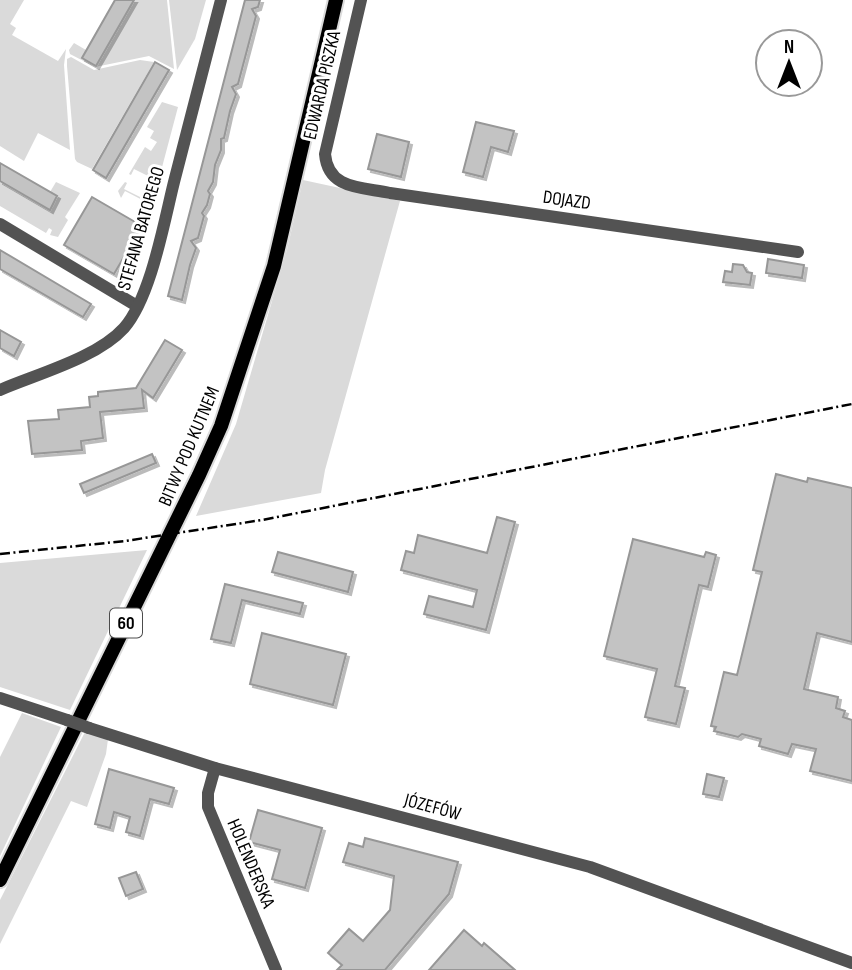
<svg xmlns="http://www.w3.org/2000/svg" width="852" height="970" viewBox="0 0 852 970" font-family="'Sofia Sans Condensed',sans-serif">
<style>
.green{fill:#dadada}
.building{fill:#c3c3c3;stroke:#979797;stroke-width:2;filter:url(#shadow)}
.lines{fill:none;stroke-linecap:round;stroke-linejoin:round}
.major-casing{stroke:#dbdbdb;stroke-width:18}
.minor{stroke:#535353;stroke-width:12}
.major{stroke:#000;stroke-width:14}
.rail{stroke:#000;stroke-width:2.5;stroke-dasharray:10 3.5 2 3.5;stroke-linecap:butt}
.minor-bridge{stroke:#535353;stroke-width:12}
.labels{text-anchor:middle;stroke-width:6;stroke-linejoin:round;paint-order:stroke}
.shield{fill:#fff;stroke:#4c4c4c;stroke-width:2}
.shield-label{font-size:18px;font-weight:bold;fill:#000}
.street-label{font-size:19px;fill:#000;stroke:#fff}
</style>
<defs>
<filter id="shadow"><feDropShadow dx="3" dy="3" stdDeviation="0" flood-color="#0004"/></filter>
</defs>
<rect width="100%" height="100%" fill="#fff"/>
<g class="green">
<path d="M0,0H24L10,24L16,28L12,35L58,61L66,49L64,65L70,150L38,133L24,161L0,146Z"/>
<path d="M134,0H167L174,69L149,56L95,67L70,54L69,50L74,43L86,50L82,58L96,66Z"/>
<path d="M169,0H206L195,39L177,70Z"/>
<path d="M71,57L94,70L140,60L154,62L92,169L77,162L75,159L67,66V59Z"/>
<path d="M162,102L178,107L152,205L125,191L121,198L118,191L125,182L127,183L124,189L148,201L155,188L151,186L154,179L134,169L131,175L129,174L145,147L151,151L157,142L150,138L154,131L147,127Z"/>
<path d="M303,180L400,201L325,470L321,493L196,516L236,424L287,250Z"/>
<path d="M0,182L49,210L58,197L50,192L56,182L80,193L65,217L68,220L58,237L50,235L52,230L49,228L46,233L0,206Z"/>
<path d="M147,550L70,710L0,687V563Z"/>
<path d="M22,713L61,727L0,856V757Z"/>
<path d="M85,732L108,739L106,754L87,807L71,801L0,944V900Z"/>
</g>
<g class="building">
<path d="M115,0H134L96,66L82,58Z"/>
<path d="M245,0H260L258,7L252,9L256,16L238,84L232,87L236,94L230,111L224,138L221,139V150L215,165L213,182L208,191L210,194L207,205L202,213L204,216L198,238L191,241L196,248L190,265L182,300L168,296Z"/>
<path d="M155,62L169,70L106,178L93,170Z"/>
<path d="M476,122L514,131L508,152L491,147L483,177L463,172Z"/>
<path d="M377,134L409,142L401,177L368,169Z"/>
<path d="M0,163L57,196L50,210L0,181Z"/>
<path d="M92,197L142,226L114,274L64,245Z"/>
<path d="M0,250L91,304L83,317L0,269Z"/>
<path d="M768,259L804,265L802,278L766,273Z"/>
<path d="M733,264L743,265L747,272L752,273L750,285L723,282L725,271L732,272Z"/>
<path d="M0,330L21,342L14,356L0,348Z"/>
<path d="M165,340L182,350L153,398L142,390L144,408L100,412L103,438L81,441L82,450L32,454L28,421L59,419L58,410L90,407L89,397L98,396V392L136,388Z"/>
<path d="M152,454L156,463L84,493L80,484Z"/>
<path d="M776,474L807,482L808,478L852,488V642L817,633L804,689L838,697L836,708L845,711L843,717L852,720V781L810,771L816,749L792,744L788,754L759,746L761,739L742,734L738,737L714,731L716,727L711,726L724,672L737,675L762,572L753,570Z"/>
<path d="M497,517L515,522L486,630L424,614L429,596L473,607L477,590L401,570L406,551L414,553L418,535L487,553Z"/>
<path d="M633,539L704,557L706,552L716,555L708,587L699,585L675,686L685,688L676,724L645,717L657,669L604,656Z"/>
<path d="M278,552L353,572L348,592L272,572Z"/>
<path d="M225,584L303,603L300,614L242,600L231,643L211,639Z"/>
<path d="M262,633L346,654L333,705L250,684Z"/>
<path d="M109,769L174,788L169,804L150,799L140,836L126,832L130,817L114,812L110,828L95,824Z"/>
<path d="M707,774L724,778L719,797L703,794Z"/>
<path d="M258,810L322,828L305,888L272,879L280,850L249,842Z"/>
<path d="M365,838L458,862L449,894L385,970H337L342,965L328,953L349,929L363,941L390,910L394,876L343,862L349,843L363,847Z"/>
<path d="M136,872L143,889L126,896L119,878Z"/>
<path d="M464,930L482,946L484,943L515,970H429Z"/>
</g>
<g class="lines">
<defs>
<path id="major" d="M0,880L199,475L221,426L274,266L336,0"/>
</defs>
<use href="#major" class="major-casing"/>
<g class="minor">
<path d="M361,0L325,154C328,190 362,187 390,193L798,252"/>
<path d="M0,224L137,306"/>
<path d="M0,390C37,374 97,358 124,328C151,297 164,222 174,182C190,121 205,60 221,0"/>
<path d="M0,698L67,720"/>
<path d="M89,728L215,768L590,867L852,963"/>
<path d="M215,768L208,793V807L276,970"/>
</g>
<use href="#major" class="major"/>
<path class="rail" d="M0,554L125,541L262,520L852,404"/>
<path class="minor-bridge" d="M67,720L89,728"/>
</g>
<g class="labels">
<rect class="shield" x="110" y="608.5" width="32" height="29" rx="5"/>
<g class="shield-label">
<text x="126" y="629">60</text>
</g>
<g class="street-label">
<text transform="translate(321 85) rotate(-77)" y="7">EDWARDA PISZKA</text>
<text transform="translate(567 199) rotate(8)" y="7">DOJAZD</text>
<text transform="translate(140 228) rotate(-74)" y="7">STEFANA BATOREGO</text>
<text transform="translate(188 446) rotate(-67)" y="7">BITWY POD KUTNEM</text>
<text transform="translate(433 806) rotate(15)" y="7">JÓZEFÓW</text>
<text transform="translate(252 863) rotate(67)" y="7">HOLENDERSKA</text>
</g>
</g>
<g transform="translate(789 63)"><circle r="33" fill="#ffffff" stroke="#999999" stroke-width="2"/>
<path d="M0-5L12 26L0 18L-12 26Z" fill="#000000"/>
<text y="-10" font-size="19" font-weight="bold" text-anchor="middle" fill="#000000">N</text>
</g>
</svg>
